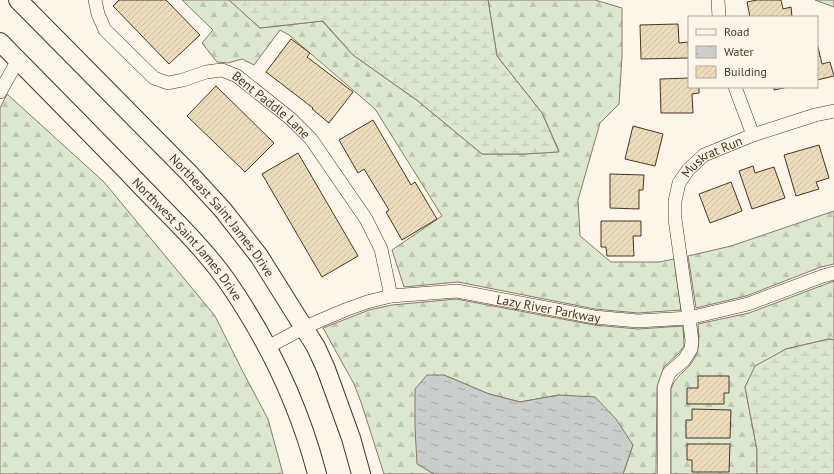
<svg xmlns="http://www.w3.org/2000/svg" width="834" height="474" viewBox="0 0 834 474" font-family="'PT Sans',sans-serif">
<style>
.forest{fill:url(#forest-firs);stroke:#887966}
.wetland{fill:url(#wetland-marsh);stroke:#887966}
.water{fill:url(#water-ripples);stroke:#887966}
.building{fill:url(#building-hatch);stroke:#4a3520}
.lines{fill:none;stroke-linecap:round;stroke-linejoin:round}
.street-casing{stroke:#4a3520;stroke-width:14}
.secondary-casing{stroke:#4a3520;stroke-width:20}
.street{stroke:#fbf6e9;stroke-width:13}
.secondary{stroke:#fbf6e9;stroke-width:18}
.labels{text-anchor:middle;stroke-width:3;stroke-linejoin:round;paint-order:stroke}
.street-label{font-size:13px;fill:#4a3520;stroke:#fbf6e9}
</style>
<defs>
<pattern id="forest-firs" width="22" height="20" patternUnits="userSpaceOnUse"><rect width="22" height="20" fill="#dce7d0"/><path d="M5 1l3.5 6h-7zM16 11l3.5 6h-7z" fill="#bec7b2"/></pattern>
<pattern id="wetland-marsh" width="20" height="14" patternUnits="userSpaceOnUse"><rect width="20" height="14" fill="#dce7d0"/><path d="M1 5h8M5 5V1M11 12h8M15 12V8" fill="none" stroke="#bec7b2"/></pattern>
<pattern id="water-ripples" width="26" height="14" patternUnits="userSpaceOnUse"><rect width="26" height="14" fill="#c9cecd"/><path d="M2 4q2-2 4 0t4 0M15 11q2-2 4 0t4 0" fill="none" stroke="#a5a8a6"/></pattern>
<pattern id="building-hatch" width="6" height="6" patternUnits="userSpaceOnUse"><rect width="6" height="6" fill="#ecdcbc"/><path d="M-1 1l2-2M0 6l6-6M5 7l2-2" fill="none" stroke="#ccbda1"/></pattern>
</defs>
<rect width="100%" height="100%" fill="#fbf6e9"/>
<g class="forest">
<path d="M182,0H229L260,28L322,21L353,55L418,101L482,154H525L559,151L542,113L497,56L488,0H595L622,8V56L619,104L600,123L578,200L580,236L611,262H659L674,259L681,310L638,313L595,309L458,282L404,287L392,250L442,216L375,109L289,35L280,30L254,65L242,59L228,63L217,62L202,43L213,30Z"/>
<path d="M815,0H834V7Z"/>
<path d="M7,94L104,182L215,316L242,370L268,419L283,474H0V108Z"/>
<path d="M834,211V264L821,267L746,296L696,308L688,256L731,246Z"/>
<path d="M834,281V340L829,339L786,349L756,366L745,387L757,450V474H671V389C676,376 680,376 689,366C701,352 699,341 698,324L749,313Z"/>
<path d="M456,299L594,325L638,329L683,326L684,346L678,354L664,367L657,387L656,474H623L633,445L559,395L520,402L489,394L444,375L417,463L434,474H384L361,402L354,384L323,328L369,310L392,305Z"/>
</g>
<g class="wetland">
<path d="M229,0H488L497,56L542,113L559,152L525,154H482L418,101L353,55L323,21L260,28Z"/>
<path d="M829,339L834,340V474H757V450L745,387L755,366L786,349Z"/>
</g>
<path class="water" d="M427,375H444L489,394L520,402L559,395L595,397L616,419L633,445L623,474H434L417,464L415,427V389Z"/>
<g class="building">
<path d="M119,0H166L200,35L169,64L113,6Z"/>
<path d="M757,0H781L783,9L791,7L792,17H750L747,2Z"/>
<path d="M678,24L679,43L688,42L689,58L641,59L640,25Z"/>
<path d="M291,39L310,53L307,57L353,92L329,123L312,109L313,108L266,72Z"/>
<path d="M817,43L822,64L830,62L834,76L817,80Z"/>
<path d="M689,78V87H699V93L692,94L693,113H661L660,79Z"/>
<path d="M216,86L274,143L245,172L187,116Z"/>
<path d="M774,87H788L774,90Z"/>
<path d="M373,120L411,185L415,182L437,219L402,240L386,212L389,210L364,169L358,173L339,140Z"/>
<path d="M633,126L663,134L655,166L625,159Z"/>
<path d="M819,145L829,178L816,182L819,189L796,196L784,155Z"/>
<path d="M298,153L358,256L322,277L262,174Z"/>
<path d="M753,166L755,173L774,167L785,198L752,209L739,171Z"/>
<path d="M610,174L644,175L643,190H639V209L610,208Z"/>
<path d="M731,182L742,211L710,223L699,194Z"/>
<path d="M601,221H641V236H633L634,256H607L606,247H601Z"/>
<path d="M698,376H729V393H724V404H687V388H698Z"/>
<path d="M692,409L731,410L730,438H686V420H692Z"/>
<path d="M687,444H730L729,472H692V460H687Z"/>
</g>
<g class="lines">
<defs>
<g id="street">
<path id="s1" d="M95,0L98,14L105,30L154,78L168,83L183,80L206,72L222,70L237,76L291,119L311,139L366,219L381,249L391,296"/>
<path d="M718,0L719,17"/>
<path d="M735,87L753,135"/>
<path d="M0,92L18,60"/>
<path id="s2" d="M268,347L305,327L345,310L367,302L391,296L457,291L594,317L638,321L689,318L748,304L823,276L834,273"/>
<path id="s3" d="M664,474V387L669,373L684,360L691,349L692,341L689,318L675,219V201L679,183L688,170L704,155L753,135L815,115L834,111"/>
</g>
<g id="secondary">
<path id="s4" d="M18,0L189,173L223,210L259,256L316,347L326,369L351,438L361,474"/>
<path id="s5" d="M0,42C47,90 95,138 142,187C171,217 202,246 227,281C267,339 299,405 317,474"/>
</g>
</defs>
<use href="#street" class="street-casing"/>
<use href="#secondary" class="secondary-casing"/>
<use href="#street" class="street"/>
<use href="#secondary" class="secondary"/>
</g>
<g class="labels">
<g class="street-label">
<text dy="5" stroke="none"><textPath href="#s1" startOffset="232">Bent Paddle Lane</textPath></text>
<text dy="5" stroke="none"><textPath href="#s3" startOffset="346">Muskrat Run</textPath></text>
<text dy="5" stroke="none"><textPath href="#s4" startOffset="297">Northeast Saint James Drive</textPath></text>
<text dy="5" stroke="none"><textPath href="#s5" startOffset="272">Northwest Saint James Drive</textPath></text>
<text dy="5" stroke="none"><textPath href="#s2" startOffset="293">Lazy River Parkway</textPath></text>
</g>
</g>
<rect x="688" y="16" width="130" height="72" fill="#fbf6e9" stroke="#b4a999"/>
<rect x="696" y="29" width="20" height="6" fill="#fbf6e9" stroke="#b4a999"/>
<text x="724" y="36" font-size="12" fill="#4a3520">Road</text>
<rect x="696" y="46" width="20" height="12" fill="url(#water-ripples)" stroke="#b4a999"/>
<text x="724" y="56" font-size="12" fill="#4a3520">Water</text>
<rect x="696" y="66" width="20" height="12" fill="url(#building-hatch)" stroke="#b4a999"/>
<text x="724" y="76" font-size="12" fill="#4a3520">Building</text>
</svg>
